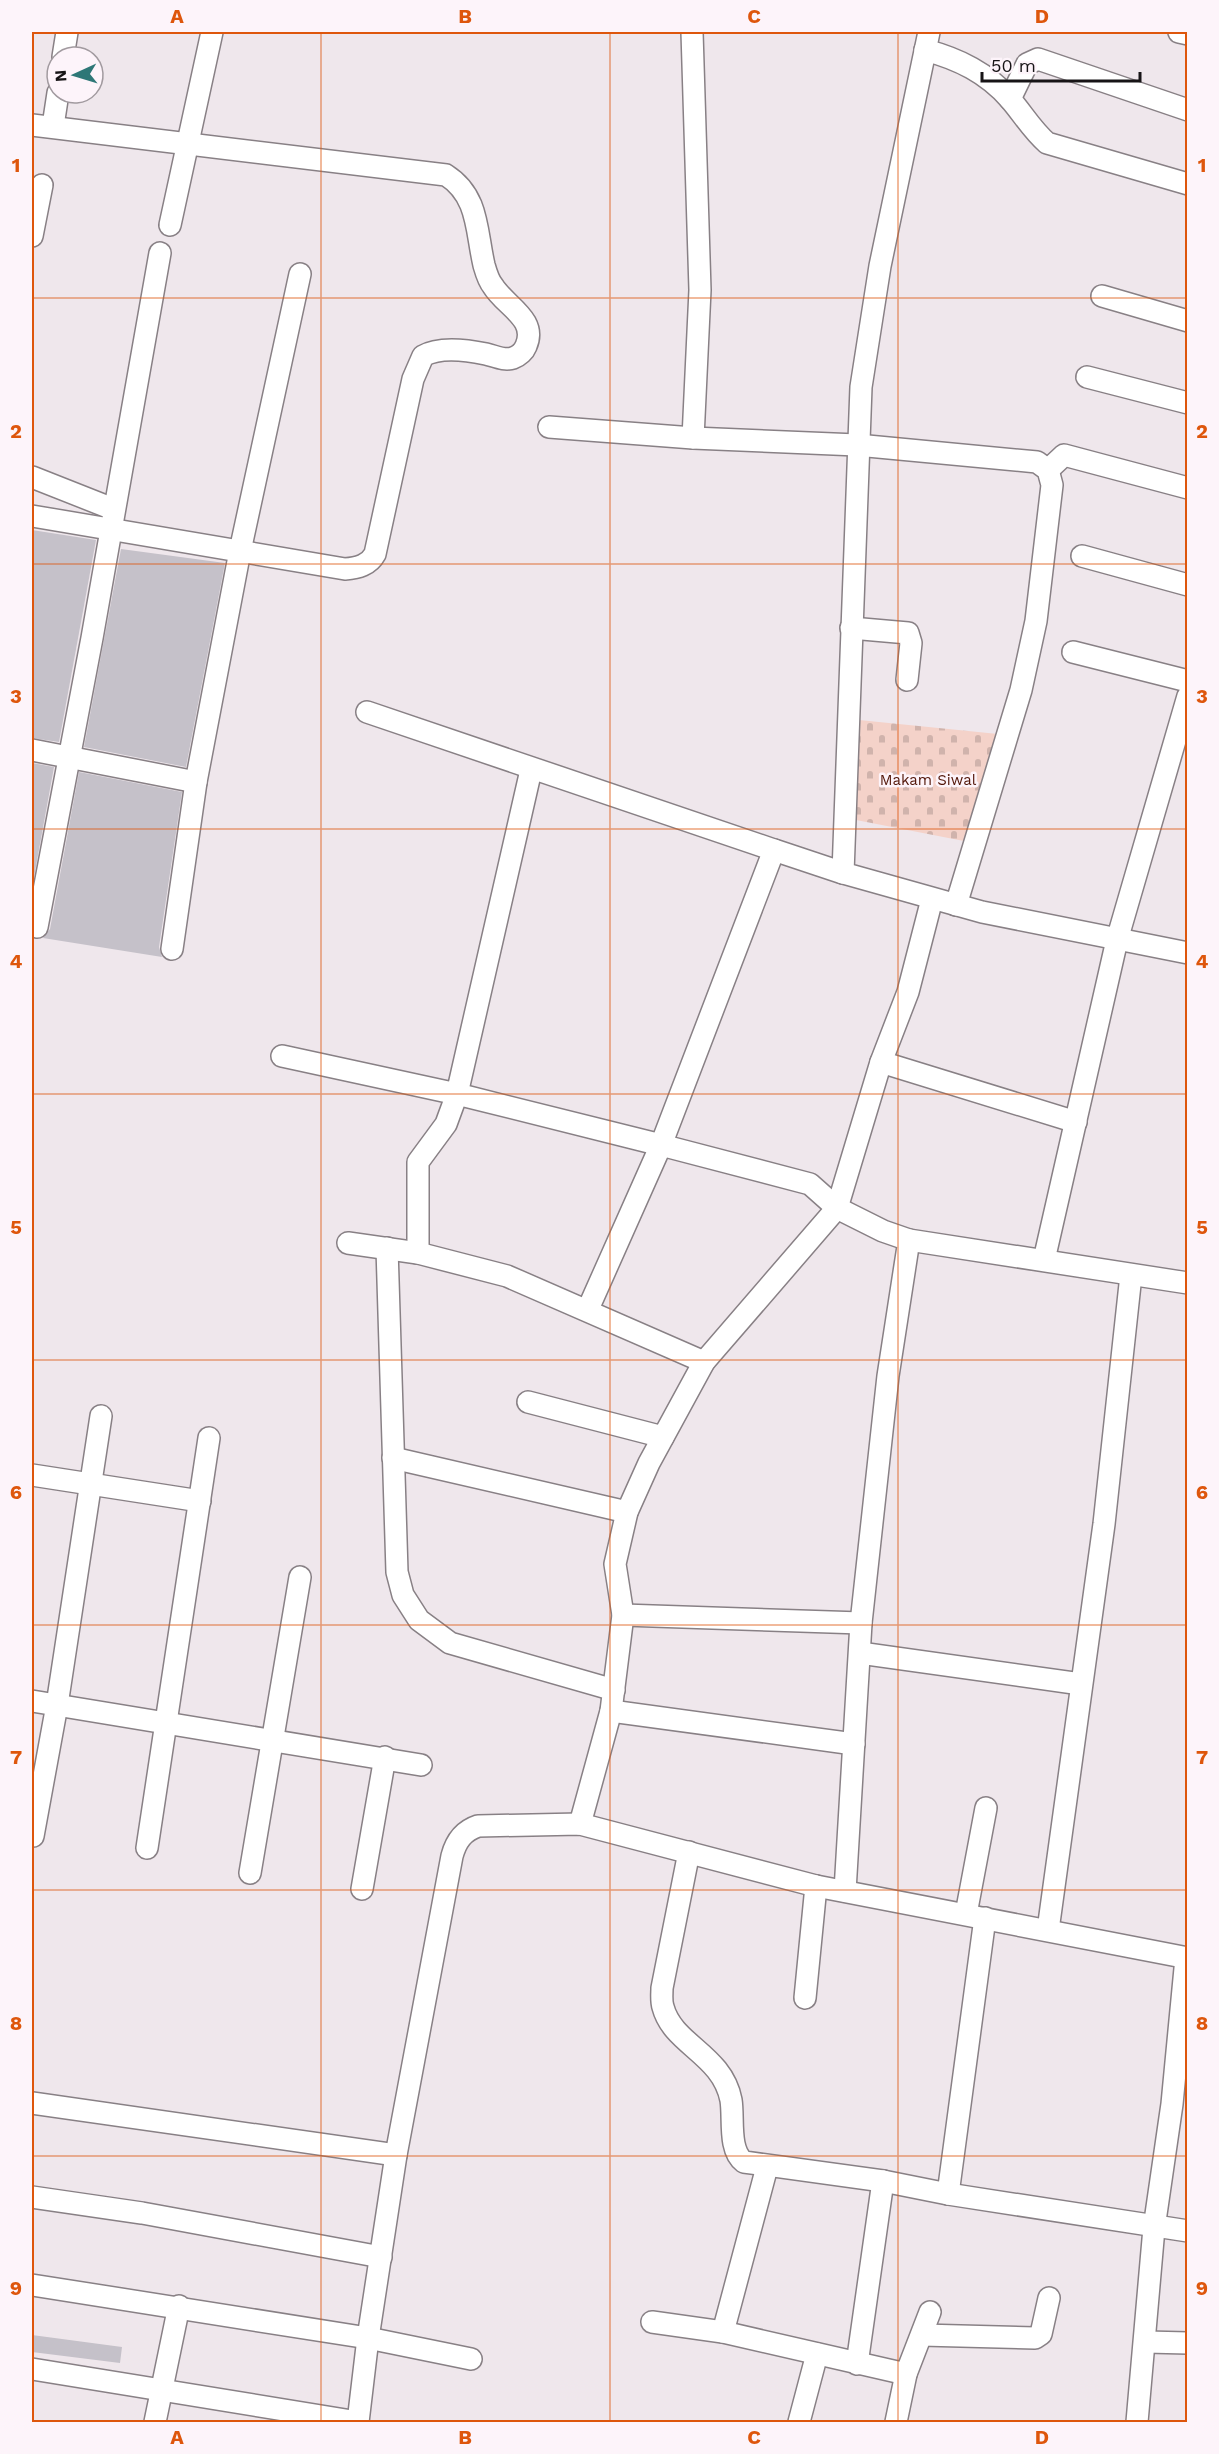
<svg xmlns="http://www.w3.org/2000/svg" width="1219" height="2454" viewBox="0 0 1219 2454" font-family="'Work Sans',sans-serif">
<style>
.cemetery{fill:url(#cemetery-stones)}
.building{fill:#c5c1c9}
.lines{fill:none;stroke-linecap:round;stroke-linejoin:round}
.minor-casing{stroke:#888085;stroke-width:24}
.minor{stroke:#fff;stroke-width:21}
.grid{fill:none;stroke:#de560c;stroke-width:1.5;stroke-opacity:0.55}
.labels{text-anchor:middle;stroke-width:5;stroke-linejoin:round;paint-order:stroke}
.park-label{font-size:15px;fill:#521608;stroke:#fdf4fa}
.neatline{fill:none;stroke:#de560c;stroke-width:2}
.grid-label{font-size:20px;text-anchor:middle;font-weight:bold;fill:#de560c}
</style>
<defs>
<pattern id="cemetery-stones" width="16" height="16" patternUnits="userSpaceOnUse" patternTransform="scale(1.5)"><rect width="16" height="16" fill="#f4d2c9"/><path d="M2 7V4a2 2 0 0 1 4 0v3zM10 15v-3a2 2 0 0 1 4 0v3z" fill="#d0b3ac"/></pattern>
</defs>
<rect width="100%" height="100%" fill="#efe7ec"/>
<path class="cemetery" d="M859,720L998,734L969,842L856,820Z"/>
<g class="building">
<path d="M32,530L96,540L59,742L32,738Z"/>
<path d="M121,549L225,563L186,767L84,747Z"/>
<path d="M32,763L54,767L32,888Z"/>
<path d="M79,772L182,792L159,947L162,957L43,938L50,929Z"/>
<path d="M32,2335L122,2347L120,2363L32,2352Z"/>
</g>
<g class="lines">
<defs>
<g id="minor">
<path d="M692,32L700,290L693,438"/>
<path d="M929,32L880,266L861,387L843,873L982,912L1188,953"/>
<path d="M1179,32L1188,34"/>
<path d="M925,50C959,59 987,73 1010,99C1023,114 1032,130 1047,143L1188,184"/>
<path d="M63,57L67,32"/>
<path d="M1010,99L1027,64L1038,59L1188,110"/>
<path d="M32,125L446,175C479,196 476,231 484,265C486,272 488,280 493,286C505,306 538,319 526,346C524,351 519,356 513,358C504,361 495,356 486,354C467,350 440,346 423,356L413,379L375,554C369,565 358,568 345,569L32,516"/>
<path d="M53,126L58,93"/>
<path d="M170,225L212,32"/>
<path d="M32,236L42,185"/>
<path d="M1102,296L1188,321"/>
<path d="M1087,377L1188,403"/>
<path d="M549,427L693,438L857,445L1037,462L1048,470L1052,485L1036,621L1021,690L956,905"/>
<path d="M1048,470L1064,455L1188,488"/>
<path d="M32,477L113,509"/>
<path d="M1082,556L1188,585"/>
<path d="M851,628L908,633L911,643L907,680"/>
<path d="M1073,652L1188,681"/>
<path d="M367,712L774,850"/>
<path d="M32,750L196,782"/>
<path d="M843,873L774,850L661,1145L810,1184L837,1208L883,1231L909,1240L888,1376L861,1623L845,1891"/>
<path d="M37,927L92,638L160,253"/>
<path d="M172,949L196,782L240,551L300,274"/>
<path d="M282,1056L457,1094L661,1145L588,1309"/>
<path d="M881,1062L1076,1122"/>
<path d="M909,1240L1188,1283"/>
<path d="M348,1243L418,1253L507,1276L704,1362"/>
<path d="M387,1248L397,1572L403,1595L419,1620L450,1643L614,1690"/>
<path d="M418,1253V1162L446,1124L457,1094L531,770"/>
<path d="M1044,1260L1117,940L1188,696"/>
<path d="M528,1402L663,1437"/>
<path d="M393,1458L627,1512"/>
<path d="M32,1475L200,1501"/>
<path d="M623,1615L861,1623"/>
<path d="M860,1653L1081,1684"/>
<path d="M32,1701L421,1765"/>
<path d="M611,1711L854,1744"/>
<path d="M580,1824L611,1711L623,1615L615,1564L627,1512L649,1463L704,1362L837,1208L881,1062L908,992L932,899"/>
<path d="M33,1836L57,1705L101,1416"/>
<path d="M147,1848L209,1438"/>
<path d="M689,1852L662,1988C662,1994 661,2001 663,2007C673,2045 722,2054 731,2100C734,2118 728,2150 744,2162L883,2181L948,2194L1188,2231"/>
<path d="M250,1873L300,1577"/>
<path d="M362,1889L385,1757"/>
<path d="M966,1914L986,1808"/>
<path d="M1048,1930L1104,1524L1131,1275"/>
<path d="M805,1998L816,1886"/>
<path d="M32,2103L396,2155"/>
<path d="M948,2194L985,1918"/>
<path d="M32,2197L142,2213L381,2257"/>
<path d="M32,2285L368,2338L471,2359"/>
<path d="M652,2322L723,2332L906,2374"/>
<path d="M723,2332L767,2167"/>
<path d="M922,2335L1035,2338L1041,2334L1049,2298"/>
<path d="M1146,2342L1188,2343"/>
<path d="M857,2364L883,2181"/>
<path d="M32,2369L358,2422"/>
<path d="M155,2422L179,2306"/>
<path d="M358,2422L368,2338L396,2155L452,1856C456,1841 463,1831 478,1826L580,1824L816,1886L1188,1958"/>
<path d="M799,2422L817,2354"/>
<path d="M896,2422L906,2374L930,2312"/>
<path d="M1137,2422L1154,2228L1172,2104L1186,1958"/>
</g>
</defs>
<use href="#minor" class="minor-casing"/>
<use href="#minor" class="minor"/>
</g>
<path class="grid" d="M321,32V2422M610,32V2422M898,32V2422M32,298H1188M32,564H1188M32,829H1188M32,1094H1188M32,1360H1188M32,1625H1188M32,1890H1188M32,2156H1188"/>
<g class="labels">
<g class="park-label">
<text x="928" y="785">Makam Siwal</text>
</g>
</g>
<rect width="1219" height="2454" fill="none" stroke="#fdf4fa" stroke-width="66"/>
<g transform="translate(75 75) rotate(266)"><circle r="28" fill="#fdf4fa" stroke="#a19a9f" stroke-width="1.5"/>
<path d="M0-4.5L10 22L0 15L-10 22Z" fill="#2e7777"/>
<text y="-9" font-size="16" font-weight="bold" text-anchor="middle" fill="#171416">N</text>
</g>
<path d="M982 72v9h158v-9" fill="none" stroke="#171416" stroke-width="3"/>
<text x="991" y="72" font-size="18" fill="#171416" stroke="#fdf4fa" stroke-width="4.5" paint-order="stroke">50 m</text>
<rect x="33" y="33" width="1153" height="2388" class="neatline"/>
<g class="grid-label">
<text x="177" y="23">A</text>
<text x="465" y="23">B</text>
<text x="754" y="23">C</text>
<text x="1042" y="23">D</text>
<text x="16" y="172">1</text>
<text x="1202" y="172">1</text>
<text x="16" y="438">2</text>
<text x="1202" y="438">2</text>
<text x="16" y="703">3</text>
<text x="1202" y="703">3</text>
<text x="16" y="968">4</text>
<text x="1202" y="968">4</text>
<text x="16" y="1234">5</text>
<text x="1202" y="1234">5</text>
<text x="16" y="1499">6</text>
<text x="1202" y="1499">6</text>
<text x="16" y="1764">7</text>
<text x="1202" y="1764">7</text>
<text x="16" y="2030">8</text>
<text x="1202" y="2030">8</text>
<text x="16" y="2295">9</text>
<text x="1202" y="2295">9</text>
<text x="177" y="2444">A</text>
<text x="465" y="2444">B</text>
<text x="754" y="2444">C</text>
<text x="1042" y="2444">D</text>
</g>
</svg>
